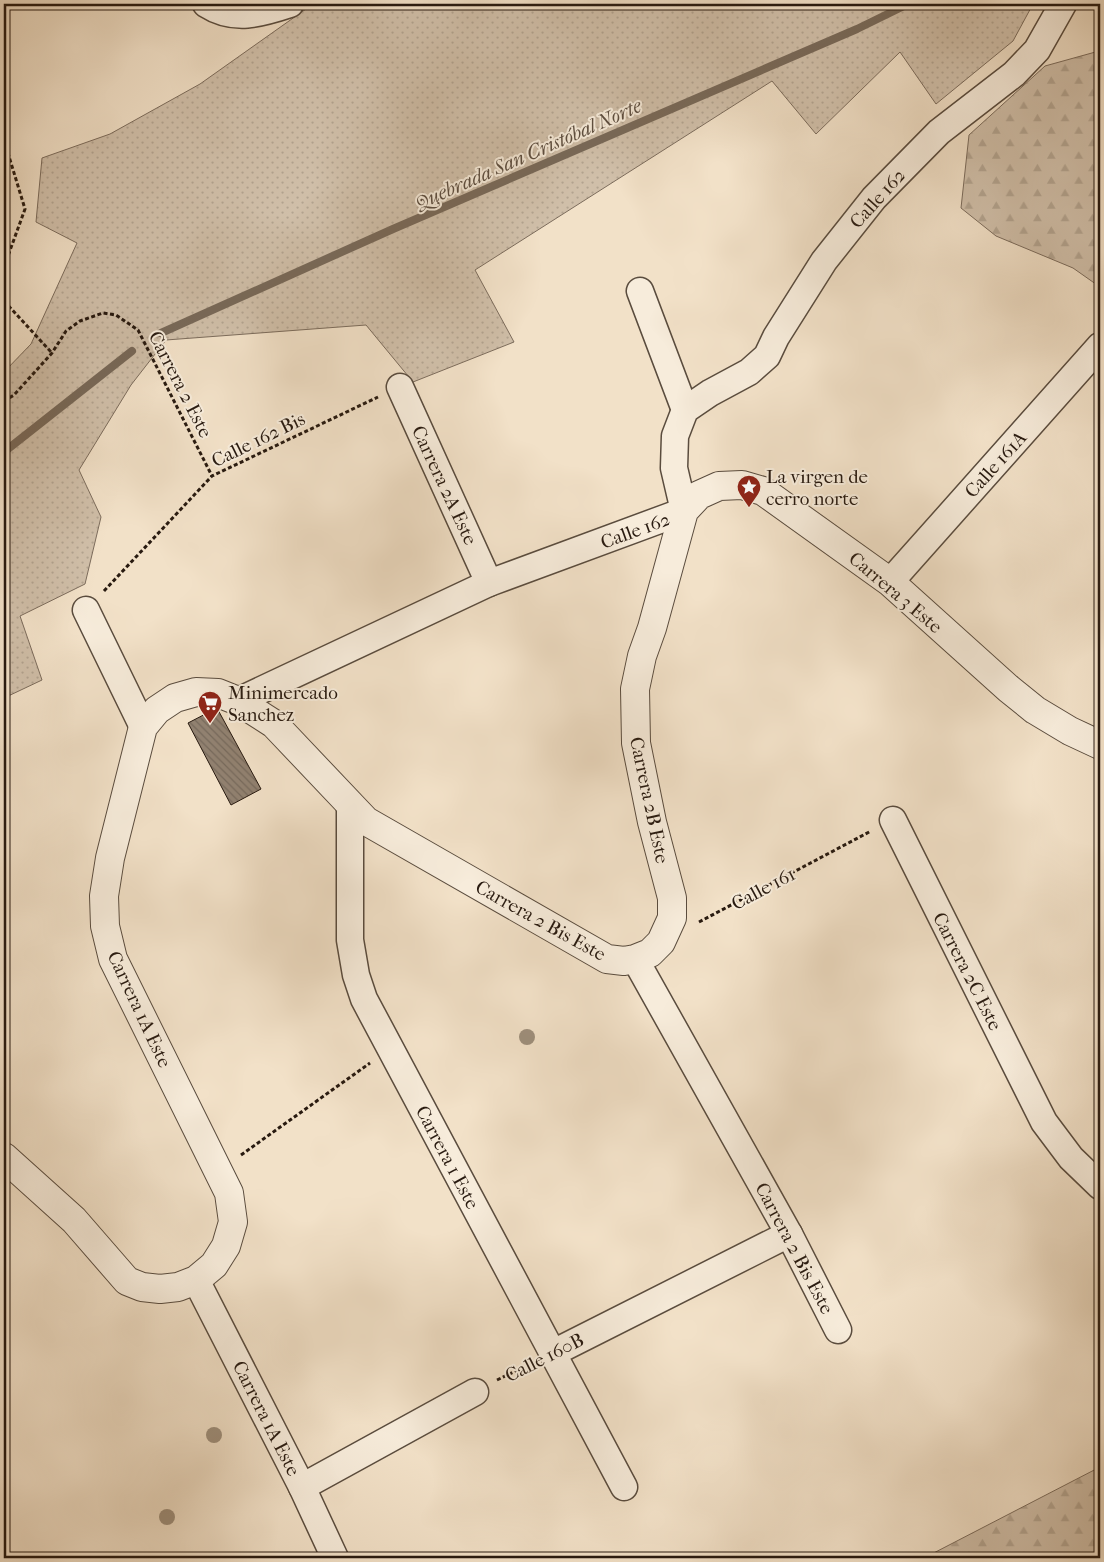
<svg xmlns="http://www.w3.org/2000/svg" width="1104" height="1562" viewBox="0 0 1104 1562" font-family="'IM FELL French Canon',serif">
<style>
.grass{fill:url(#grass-dots);stroke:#7c6c5c}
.forest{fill:url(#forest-firs);stroke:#7c6c5c}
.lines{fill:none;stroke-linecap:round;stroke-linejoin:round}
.stream{stroke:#786959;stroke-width:8}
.building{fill:url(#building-back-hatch);stroke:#281a10}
.minor-casing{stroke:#5a4c3e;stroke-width:29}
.tertiary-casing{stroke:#5a4c3e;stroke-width:30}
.path{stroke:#281a10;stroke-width:3;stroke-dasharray:4 2.5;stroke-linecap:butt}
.minor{stroke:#f7ecdb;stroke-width:26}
.tertiary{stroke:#f7ecdb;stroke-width:28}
.tree{fill:#9e8f7c}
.labels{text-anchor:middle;stroke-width:4;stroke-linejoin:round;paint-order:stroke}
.street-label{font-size:19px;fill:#281a10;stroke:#f7ecdb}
.poi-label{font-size:19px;fill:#281a10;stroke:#f7ecdb;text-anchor:start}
.water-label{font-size:20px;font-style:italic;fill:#5d4e40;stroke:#f7ecdb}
</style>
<defs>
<pattern id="grass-dots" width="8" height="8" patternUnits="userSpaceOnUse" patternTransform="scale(1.25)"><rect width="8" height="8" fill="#d0bfa9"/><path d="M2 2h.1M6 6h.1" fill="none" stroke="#b3a490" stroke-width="1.8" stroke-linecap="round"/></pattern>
<pattern id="forest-firs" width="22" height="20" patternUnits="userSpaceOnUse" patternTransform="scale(1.25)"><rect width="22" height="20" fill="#d0bfa9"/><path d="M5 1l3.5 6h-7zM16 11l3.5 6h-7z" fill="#b3a490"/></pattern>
<pattern id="building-back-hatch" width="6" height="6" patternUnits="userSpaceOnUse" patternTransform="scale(1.25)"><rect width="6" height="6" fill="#918170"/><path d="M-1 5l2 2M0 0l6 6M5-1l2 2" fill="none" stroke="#76695b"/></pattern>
</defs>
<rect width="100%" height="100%" fill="#f2e1c8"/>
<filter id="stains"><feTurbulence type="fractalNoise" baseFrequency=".004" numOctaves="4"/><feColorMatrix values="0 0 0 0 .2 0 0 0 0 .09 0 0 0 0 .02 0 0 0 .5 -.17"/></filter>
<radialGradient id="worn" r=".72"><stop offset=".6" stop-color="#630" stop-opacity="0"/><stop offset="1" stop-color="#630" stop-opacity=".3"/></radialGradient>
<path class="grass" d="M313,4H1033L1013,41L936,104L900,52L816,134L772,81L475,270L514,342L413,382L366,325L166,340L131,385L79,470L101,517L85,584L20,616L42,680L4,698V372L31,344L77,243L36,222L42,158L110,134L200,84Z"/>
<g class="forest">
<path d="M1099,51L1100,52V287L1073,268L996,236L961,208L969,135L1045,66Z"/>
<path d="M1100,1467V1558H924Z"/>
</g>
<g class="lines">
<g class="stream">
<path d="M161,333L393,229L857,29L908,4"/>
<path d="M4,452L132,351"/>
</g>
</g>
<path class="building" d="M217,708L261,789L231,805L188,723Z"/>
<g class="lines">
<defs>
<g id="minor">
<path d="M206,4C234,22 260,14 290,4"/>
<path d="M640,291L685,410"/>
<path d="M400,387L489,583"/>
<path d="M890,582L1100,346"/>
<path d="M86,610L143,727"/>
<path d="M238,701L489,583L684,511L674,468L675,436L685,410L710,393L749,372L767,356L776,337L824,261L874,198L939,132L1014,74L1037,50L1063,4"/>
<path d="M350,805V940L356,975L364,999L624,1487"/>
<path d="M893,820L1044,1122L1071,1158L1100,1186"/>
<path d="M635,959L789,1234L838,1330"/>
<path d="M196,1280L302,1487L335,1558"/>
<path d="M553,1353L789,1234"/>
<path d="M302,1487L475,1392"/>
</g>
<path id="tertiary" d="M4,1157L74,1220L127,1281L142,1287L160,1289L178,1287L196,1280L214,1265L226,1246L233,1222L229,1193L113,959L105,926L104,896L110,858L143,727L157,710L175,698L196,692L218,693L238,701L274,724L366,821L607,959L624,961L635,959L650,953L661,942L672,918V898L652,822L636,743L635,689L642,656L652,628L684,511L699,495L719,486L742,485L763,491L890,582L1009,689L1035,710L1070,731L1100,745"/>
</defs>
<use href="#minor" class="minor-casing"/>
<use href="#tertiary" class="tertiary-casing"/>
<g class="path">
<path d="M4,140L25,209L4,267"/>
<path d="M4,301L52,353"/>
<path d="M4,401L14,395L52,353L66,331L80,321L103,313L116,315L138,330L212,476"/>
<path d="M104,591L212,476L378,397"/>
<path d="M699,922L871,831"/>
<path d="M241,1155L370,1063"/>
<path d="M497,1380L530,1364"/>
</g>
<use href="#minor" class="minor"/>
<use href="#tertiary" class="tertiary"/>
</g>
<g class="tree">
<circle cx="527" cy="1037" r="8"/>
<circle cx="214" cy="1435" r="8"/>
<circle cx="167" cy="1517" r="8"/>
</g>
<defs>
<symbol id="sight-pin" viewBox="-11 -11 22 30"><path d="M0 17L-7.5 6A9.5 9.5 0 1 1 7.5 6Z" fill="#8f2418" stroke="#f7ecdb"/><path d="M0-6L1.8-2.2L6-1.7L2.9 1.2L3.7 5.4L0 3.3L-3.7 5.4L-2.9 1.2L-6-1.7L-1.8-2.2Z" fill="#fff"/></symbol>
<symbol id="supermarket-pin" viewBox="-11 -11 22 30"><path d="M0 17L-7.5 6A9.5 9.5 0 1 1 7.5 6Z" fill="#8f2418" stroke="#f7ecdb"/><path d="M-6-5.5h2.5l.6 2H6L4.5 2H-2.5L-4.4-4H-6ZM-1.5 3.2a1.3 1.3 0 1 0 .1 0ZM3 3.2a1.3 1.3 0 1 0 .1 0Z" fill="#fff"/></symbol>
</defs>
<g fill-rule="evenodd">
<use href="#sight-pin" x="735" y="473" width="28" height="38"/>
<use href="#supermarket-pin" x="196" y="689" width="28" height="38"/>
</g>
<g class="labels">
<g class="street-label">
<text transform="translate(877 198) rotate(-48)" y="7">Calle 162</text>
<text transform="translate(181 384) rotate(63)" y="7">Carrera 2 Este</text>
<text transform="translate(258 439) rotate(-26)" y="7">Calle 162 Bis</text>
<text transform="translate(995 464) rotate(-48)" y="7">Calle 161A</text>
<text transform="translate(445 485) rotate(65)" y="7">Carrera 2A Este</text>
<text transform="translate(635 530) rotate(-20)" y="7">Calle 162</text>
<text transform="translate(896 592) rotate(40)" y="7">Carrera 3 Este</text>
<text transform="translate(650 800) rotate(78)" y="7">Carrera 2B Este</text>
<text transform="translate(763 888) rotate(-28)" y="7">Calle 161</text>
<text transform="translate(541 920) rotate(29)" y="7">Carrera 2 Bis Este</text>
<text transform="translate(968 971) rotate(63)" y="7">Carrera 2C Este</text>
<text transform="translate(140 1009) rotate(65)" y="7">Carrera 1A Este</text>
<text transform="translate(448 1157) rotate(62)" y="7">Carrera 1 Este</text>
<text transform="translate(795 1248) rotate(62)" y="7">Carrera 2 Bis Este</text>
<text transform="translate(544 1357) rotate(-27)" y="7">Calle 160B</text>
<text transform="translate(267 1418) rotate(63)" y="7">Carrera 1A Este</text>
</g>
<g class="poi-label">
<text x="766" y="483">La virgen de<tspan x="766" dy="22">cerro norte</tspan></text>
<text x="228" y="699">Minimercado<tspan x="228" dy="22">Sanchez</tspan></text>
</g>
<g class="water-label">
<text transform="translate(528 154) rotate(-24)" y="7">Quebrada San Cristóbal Norte</text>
</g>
</g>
<rect width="1104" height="1562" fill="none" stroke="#f2e1c8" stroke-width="20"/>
<rect x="5" y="5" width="1094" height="1552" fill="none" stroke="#281a10" stroke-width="2.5"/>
<rect x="10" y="10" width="1084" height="1542" fill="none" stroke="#281a10"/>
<rect width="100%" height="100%" filter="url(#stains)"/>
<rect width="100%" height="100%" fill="url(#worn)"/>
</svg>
